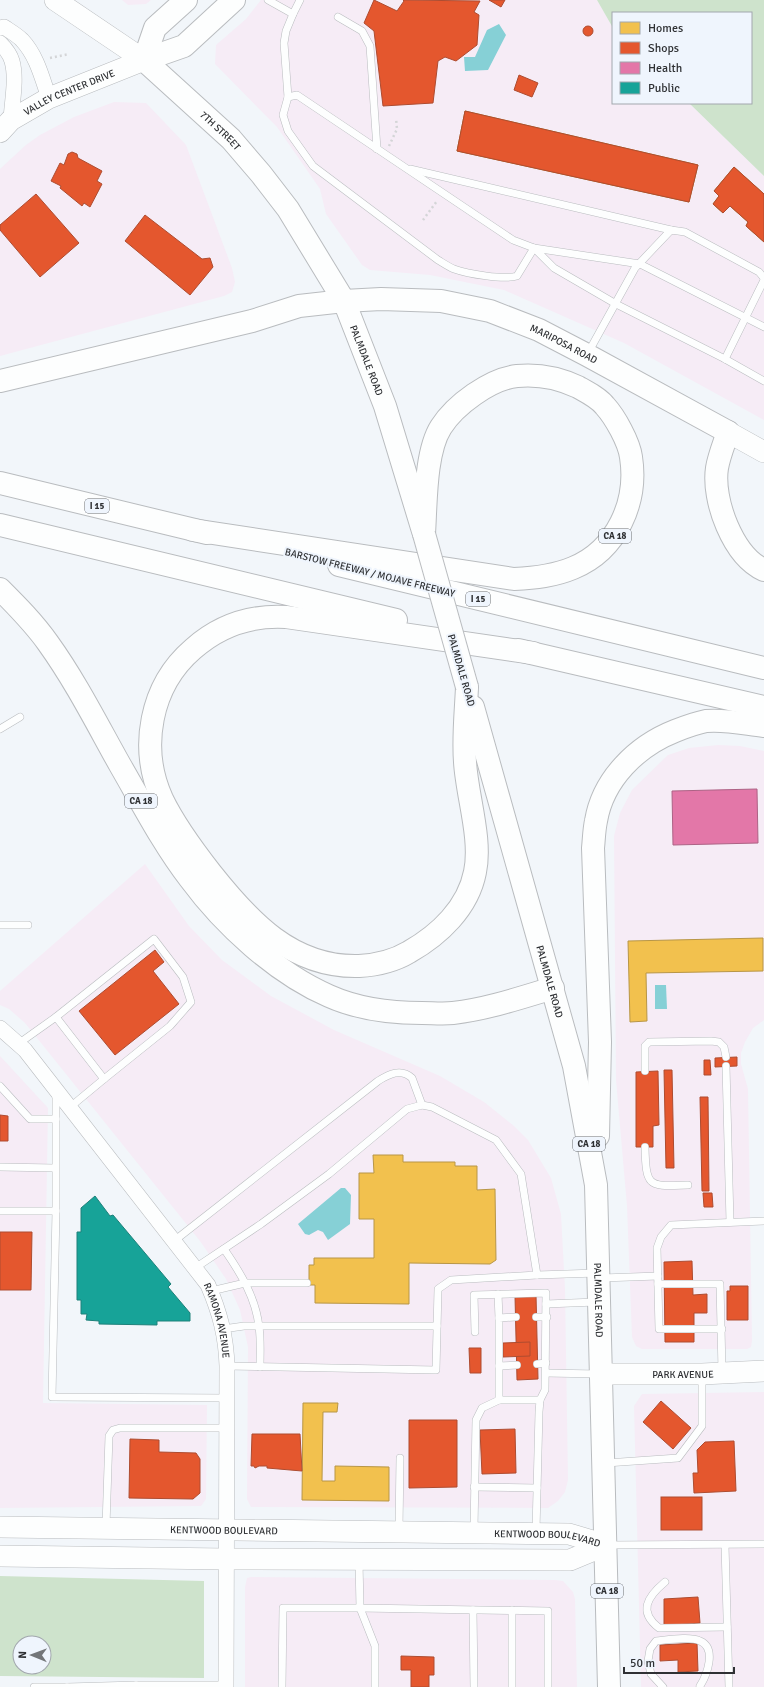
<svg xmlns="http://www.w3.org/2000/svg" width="764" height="1687" viewBox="0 0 764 1687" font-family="Signika,sans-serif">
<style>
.commercial{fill:#f6ecf6}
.green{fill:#cee3cc;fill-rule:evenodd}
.water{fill:#86d0d6}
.homes{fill:#f2c14e;stroke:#b89646}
.shops{fill:#e4572e;stroke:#ae4c30}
.health{fill:#e377a8;stroke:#ad6285}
.public{fill:#17a398;stroke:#1e817a}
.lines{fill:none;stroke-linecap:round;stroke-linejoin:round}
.lane-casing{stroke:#b9bcbf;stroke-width:8}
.street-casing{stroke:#b9bcbf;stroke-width:16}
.secondary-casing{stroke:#b9bcbf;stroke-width:22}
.primary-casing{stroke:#b9bcbf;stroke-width:24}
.highway-casing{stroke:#b9bcbf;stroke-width:24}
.path{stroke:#d4d5d7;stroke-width:2.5;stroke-dasharray:2 3;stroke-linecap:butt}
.lane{stroke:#fdfefe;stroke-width:7}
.street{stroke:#fdfefe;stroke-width:15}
.secondary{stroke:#fdfefe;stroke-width:21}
.primary{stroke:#fdfefe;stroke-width:22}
.highway{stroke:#fdfefe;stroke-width:22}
.highway-bridge-casing{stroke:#b9bcbf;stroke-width:24;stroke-linecap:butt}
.highway-bridge{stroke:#fdfefe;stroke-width:22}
.labels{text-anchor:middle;stroke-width:4;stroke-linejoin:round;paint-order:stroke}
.shield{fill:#eff5fd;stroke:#696c70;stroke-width:1}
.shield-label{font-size:9px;font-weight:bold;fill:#2f3134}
.street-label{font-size:10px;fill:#2f3134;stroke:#eff5fd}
</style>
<rect width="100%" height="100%" fill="#f2f6fa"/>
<g class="commercial">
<path d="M122,0H151L146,4L128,5Z"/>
<path d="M261,0H597L613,28V103H689L764,176V420L624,343L504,290L430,275L370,270L362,265L326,214L320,189L277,127L215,64L216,45L246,19Z"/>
<path d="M114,102L146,103L186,145L232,268L235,282L232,292L224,296L0,356V169L26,145L40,135L74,117Z"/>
<path d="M718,745L740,746L764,751V1020L753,1028L745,1042L741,1053V1064L748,1089L752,1341L751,1347L747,1349H642L636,1346L632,1337L627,1206L616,1080L614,836L620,813L632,790L668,755L689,748Z"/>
<path d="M145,864L189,926L222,960L271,996L334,1030L440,1076L484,1102L514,1126L528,1140L551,1178L561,1214L565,1289L568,1480L565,1492L558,1501L548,1508L251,1507L247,1499L248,1347L240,1310L226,1279L200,1241L25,1023L9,1009L0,1005V991Z"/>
<path d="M0,1056L48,1108L43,1403L207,1405L206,1499L201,1506L0,1508Z"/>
<path d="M764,1392V1687H641L634,1406L642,1394Z"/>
<path d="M251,1577L555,1580L563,1581L573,1592L575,1599L577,1687H245V1587L247,1578Z"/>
</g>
<g class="green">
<path d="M597,0H764V176L689,103H751V13H613V28Z"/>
<path d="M0,1576L204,1581V1678L0,1676ZM20,1643H44V1667H20Z"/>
</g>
<g class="water">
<path d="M499,24L506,35L488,70L465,71L464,57H475L487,30Z"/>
<path d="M655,985H666L667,1009H655Z"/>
<path d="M341,1188H345L351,1195L350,1224L328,1240L323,1232L318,1230L309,1235L305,1234L298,1224Z"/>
</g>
<g class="homes">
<path d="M465,111L698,165L689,202L457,151Z"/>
<path d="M734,167L764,194V242L746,226L748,222L730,206L723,213L713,204L719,196L714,191Z"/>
<path d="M763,938V971L646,973L647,1021L630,1022L628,941Z"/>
<path d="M373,1155H403V1162H455V1166H477V1190L495,1189L496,1260L490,1264L409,1263V1304L315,1303V1285H309V1265H314V1258H374V1219H359V1173H374Z"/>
<path d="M303,1403H338L337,1412H323L322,1481H335V1466L389,1467V1501L302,1500Z"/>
</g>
<g class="shops">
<path d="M374,0L397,11L404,1L403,0L480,1L474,12L479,15L477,45L456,61L445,57L438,61L433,103L383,106L374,31L364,23Z"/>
<path d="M489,0H505L501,7Z"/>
<circle cx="588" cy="31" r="5"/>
<path d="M519,75L538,83L532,97L514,90Z"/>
<path d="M465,111L698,165L689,202L457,151Z"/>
<path d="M72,152L77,154L78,158L102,171L97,181L102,184L90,207L84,203L82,206L60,188L61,186L51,181L60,163L64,165L68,154Z"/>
<path d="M734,167L764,194V242L746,226L748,222L730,206L723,213L713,204L719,196L714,191Z"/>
<path d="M36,194L79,243L40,277L0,230V225Z"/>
<path d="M145,215L202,259L210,258L213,267L190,295L125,241Z"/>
<path d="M155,950L164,962L153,971L179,1004L115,1055L79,1011Z"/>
<path d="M737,1057V1066L715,1067V1058Z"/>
<path d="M704,1060H710L711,1075H704Z"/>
<path d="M664,1070H672L674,1168H666Z"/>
<path d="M658,1071L659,1125L653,1126V1147H636V1072Z"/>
<path d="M700,1097H708L709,1191H702Z"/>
<path d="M0,1115L8,1116V1141H0Z"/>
<path d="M703,1193H712L713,1207H704Z"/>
<path d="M0,1232H32L31,1290H0Z"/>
<path d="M692,1261L693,1295L707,1294V1313H694V1342H665L664,1262Z"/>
<path d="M730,1286H748V1320H727V1291H730Z"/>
<path d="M536,1295L538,1379L517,1380L515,1296Z"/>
<path d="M530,1342V1356L503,1357V1343Z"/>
<path d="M469,1348H481V1373H470Z"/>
<path d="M661,1401L691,1428L673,1449L643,1422Z"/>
<path d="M409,1420H457V1487L409,1488Z"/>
<path d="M515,1429L516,1473L482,1474L480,1430Z"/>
<path d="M252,1434H300L302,1471L267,1468V1466H259L255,1468L254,1466H251Z"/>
<path d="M130,1439L159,1440V1452L196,1453L200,1459V1493L193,1499L129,1498Z"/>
<path d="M734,1441L736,1491L694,1493L693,1473H698L697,1450L705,1442Z"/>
<rect x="661" y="1497" width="41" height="33"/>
<path d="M698,1597L700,1623L664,1626V1599Z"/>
<path d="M697,1643L698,1671L678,1672V1660L660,1661V1645Z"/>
<path d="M401,1656L434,1657V1675H429V1687H411V1670H401Z"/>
</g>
<path class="health" d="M757,789L758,843L673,845L672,791Z"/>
<path class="public" d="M95,1196L110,1216L113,1215L171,1284L168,1287L190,1313V1321H157V1325L99,1324V1321L86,1320L87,1314H81V1300H77V1232H81V1208Z"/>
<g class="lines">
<defs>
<g id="lane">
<path d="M268,0L293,14L300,0"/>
<path d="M293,14L286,31L284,43L288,97L283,115L288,131L313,166L438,260C443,263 449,267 454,269C468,274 504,280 517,276L534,248L554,268L616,304L725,359L764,381"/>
<path d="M338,17L362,31L370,46L377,149"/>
<path d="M288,97L297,95L513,240L534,248L640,264L764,327"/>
<path d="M410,169L671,230"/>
<path d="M588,353L635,268L671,230L685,232L759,272L764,278"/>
<path d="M725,359L764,280"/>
<path d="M0,729L20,717"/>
<path d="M0,925H28"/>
<path d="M56,1017L154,939L183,977L191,1002L170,1026L104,1079"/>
<path d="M18,1044L56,1017L104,1079L69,1108"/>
<path d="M726,1066L730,1222"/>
<path d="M645,1071V1046L649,1042L711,1041L719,1042L724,1047L726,1057"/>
<path d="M0,1086L30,1119H56"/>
<path d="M56,1094V1211L52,1397L227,1398"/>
<path d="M645,1147C646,1189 649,1186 688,1185"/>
<path d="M0,1167L55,1168"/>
<path d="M0,1211H56"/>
<path d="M174,1241L378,1081C389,1074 401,1068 412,1078L422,1105"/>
<path d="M224,1249C240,1272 256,1298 259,1327C261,1340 260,1354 260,1367"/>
<path d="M195,1268L261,1224L329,1174L407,1109L422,1105L432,1107L496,1140L521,1174L537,1275L451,1280L438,1289L436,1370L227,1366"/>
<path d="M537,1275L597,1273"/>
<path d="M602,1278L658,1276"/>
<path d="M658,1284H720L722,1371"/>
<path d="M211,1291L245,1283H307"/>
<path d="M498,1294L499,1318"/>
<path d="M546,1304L596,1302"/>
<path d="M536,1317H547"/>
<path d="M223,1329L244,1326H437"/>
<path d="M722,1329H659L657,1248L661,1237L671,1225L764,1221"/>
<path d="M475,1332L474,1295L546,1293L545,1390L540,1400L539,1412L536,1531"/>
<path d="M537,1364L546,1363"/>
<path d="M499,1366L517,1365"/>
<path d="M546,1373L598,1374"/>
<path d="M499,1400V1318L516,1317"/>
<path d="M606,1463L678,1458L702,1426V1376"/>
<path d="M474,1487L537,1488"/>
<path d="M106,1526L109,1436L113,1430L120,1428H227"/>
<path d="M399,1530L400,1458"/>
<path d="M474,1530L476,1420L482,1408L499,1400H540"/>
<path d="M608,1545L764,1544"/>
<path d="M725,1545L729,1687"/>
<path d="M359,1561L360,1608L548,1611V1687"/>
<path d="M665,1582C647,1597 638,1612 659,1628L727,1627"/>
<path d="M473,1610L474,1687"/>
<path d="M34,1687H67"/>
<path d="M67,1687L136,1685"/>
<path d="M136,1687V1685H226"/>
<path d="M282,1687L283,1608H360L375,1646V1687"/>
<path d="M512,1687V1610"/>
<path d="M663,1687L651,1674L648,1661L650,1649L656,1641C667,1640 690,1636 700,1641C717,1648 707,1675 700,1686"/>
</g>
<g id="street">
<path d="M0,28L4,27C10,31 17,35 22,40C37,56 42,78 49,98"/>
<path d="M0,43C5,48 10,54 12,61C17,79 12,101 11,120"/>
<path id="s1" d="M0,1028L25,1050L208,1285C220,1313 226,1336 227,1366L226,1687"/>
</g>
<g id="secondary">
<path d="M55,0L144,60"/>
<path id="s2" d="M0,132L11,120L49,98L144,60"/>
<path d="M728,432L764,452"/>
<path id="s3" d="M602,1374H702L764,1371"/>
<path id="s4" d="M0,1527L569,1534L606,1545"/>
<path d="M0,1556L226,1559L570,1560L606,1545"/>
</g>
<g id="primary">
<path id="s5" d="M144,60L231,139L261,174L288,209L344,301L385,406L423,531"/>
<path d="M144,60L184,46L234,0"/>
<path d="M144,60L155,28L186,0"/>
<path id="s6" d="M344,301L381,299L441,301L490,311L539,330L587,355L728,432"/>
</g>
<g id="highway">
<path d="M0,381L252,321L299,306L344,301"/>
<path d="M728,432C724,444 719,456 717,468C712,500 733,556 764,570"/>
<path d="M0,483L207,533"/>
<path d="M0,525L396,620"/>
<path d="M193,530L514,579C535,578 554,576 573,568C617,550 638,502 631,457C629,442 615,417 605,406C599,398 587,392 578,387C559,378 538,374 517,376C490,379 455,405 441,427C425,452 426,504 424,534"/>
<path d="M339,565L764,668"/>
<path d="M0,589C17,606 34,623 48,643C76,682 97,724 120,765C142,803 163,844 190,879C224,925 276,973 329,996C358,1009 391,1013 422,1013C432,1013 443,1014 453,1013C487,1009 520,998 553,988"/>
<path d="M518,650L764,707"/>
<path d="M467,687C466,711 463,737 465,762C467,796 482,839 475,872C468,908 439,935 409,952C394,961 377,965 359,966C292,968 249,921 211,873C193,850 175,826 162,799C139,748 150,686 193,649C220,625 250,615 286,617L533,653"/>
<path id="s7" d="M473,707L574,1066L596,1185L609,1687"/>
<path d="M598,1136L600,1042L593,848C594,839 594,830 596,821C603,779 637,746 675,731C685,727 696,723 706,721C725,719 746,724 764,726"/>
</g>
</defs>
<use href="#lane" class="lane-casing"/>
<use href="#street" class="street-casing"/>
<use href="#secondary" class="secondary-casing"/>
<use href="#primary" class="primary-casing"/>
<use href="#highway" class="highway-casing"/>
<g class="path">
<path d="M50,58L69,54"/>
<path d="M389,146L397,129L396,118"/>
<path d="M423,220L437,201"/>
</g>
<use href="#lane" class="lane"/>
<use href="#street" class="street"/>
<use href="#secondary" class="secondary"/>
<use href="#primary" class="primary"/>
<use href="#highway" class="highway"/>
<defs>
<path id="highway-bridge" d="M424,534L467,687"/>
</defs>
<use href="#highway-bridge" class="highway-bridge-casing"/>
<use href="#highway-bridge" class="highway-bridge"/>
</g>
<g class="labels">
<g class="shield">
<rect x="85" y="499" width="24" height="14" rx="3"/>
<rect x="599" y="529" width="32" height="14" rx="3"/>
<rect x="466" y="592" width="24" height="14" rx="3"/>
<rect x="125" y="794" width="32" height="14" rx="3"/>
<rect x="573" y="1137" width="32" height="14" rx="3"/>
<rect x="591" y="1584" width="32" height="14" rx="3"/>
</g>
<g class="shield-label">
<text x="97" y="509">I 15</text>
<text x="615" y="539">CA 18</text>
<text x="478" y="602">I 15</text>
<text x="141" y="804">CA 18</text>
<text x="589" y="1147">CA 18</text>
<text x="607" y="1594">CA 18</text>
</g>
<g class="street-label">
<text dy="4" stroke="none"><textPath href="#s2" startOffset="81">VALLEY CENTER DRIVE</textPath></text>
<text dy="4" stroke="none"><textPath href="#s5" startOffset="104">7TH STREET</textPath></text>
<text dy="4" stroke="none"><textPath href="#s6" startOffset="228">MARIPOSA ROAD</textPath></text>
<text dy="4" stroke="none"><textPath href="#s5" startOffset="379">PALMDALE ROAD</textPath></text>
<text transform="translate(370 572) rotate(14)" y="4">BARSTOW FREEWAY / MOJAVE FREEWAY</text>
<text transform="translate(462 670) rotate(74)" y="4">PALMDALE ROAD</text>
<text dy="4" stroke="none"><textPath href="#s7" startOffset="285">PALMDALE ROAD</textPath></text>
<text dy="4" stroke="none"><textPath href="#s7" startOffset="609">PALMDALE ROAD</textPath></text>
<text dy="4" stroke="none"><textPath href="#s1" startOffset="368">RAMONA AVENUE</textPath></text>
<text dy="4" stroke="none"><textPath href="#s3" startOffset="81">PARK AVENUE</textPath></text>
<text dy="4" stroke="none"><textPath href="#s4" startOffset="224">KENTWOOD BOULEVARD</textPath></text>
<text dy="4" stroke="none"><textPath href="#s4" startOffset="548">KENTWOOD BOULEVARD</textPath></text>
</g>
</g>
<rect x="612" y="12" width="140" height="92" fill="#eff5fd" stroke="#a2a7ad"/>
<rect x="620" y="22" width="20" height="12" fill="#f2c14e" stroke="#a2a7ad"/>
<text x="648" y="32" font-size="12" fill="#2f3134">Homes</text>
<rect x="620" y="42" width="20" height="12" fill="#e4572e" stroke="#a2a7ad"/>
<text x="648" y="52" font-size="12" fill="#2f3134">Shops</text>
<rect x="620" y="62" width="20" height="12" fill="#e377a8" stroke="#a2a7ad"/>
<text x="648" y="72" font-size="12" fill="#2f3134">Health</text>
<rect x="620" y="82" width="20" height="12" fill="#17a398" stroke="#a2a7ad"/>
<text x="648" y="92" font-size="12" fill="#2f3134">Public</text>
<g transform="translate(32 1655) rotate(271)"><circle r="19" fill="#eff5fd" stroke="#a2a7ad"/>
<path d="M0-3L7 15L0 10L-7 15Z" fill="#737679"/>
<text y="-6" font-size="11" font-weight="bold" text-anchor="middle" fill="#2f3134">N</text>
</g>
<path d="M624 1667v6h110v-6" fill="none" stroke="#2f3134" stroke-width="2"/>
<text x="630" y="1667" font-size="12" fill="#2f3134" stroke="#eff5fd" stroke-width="3" paint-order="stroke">50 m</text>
</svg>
